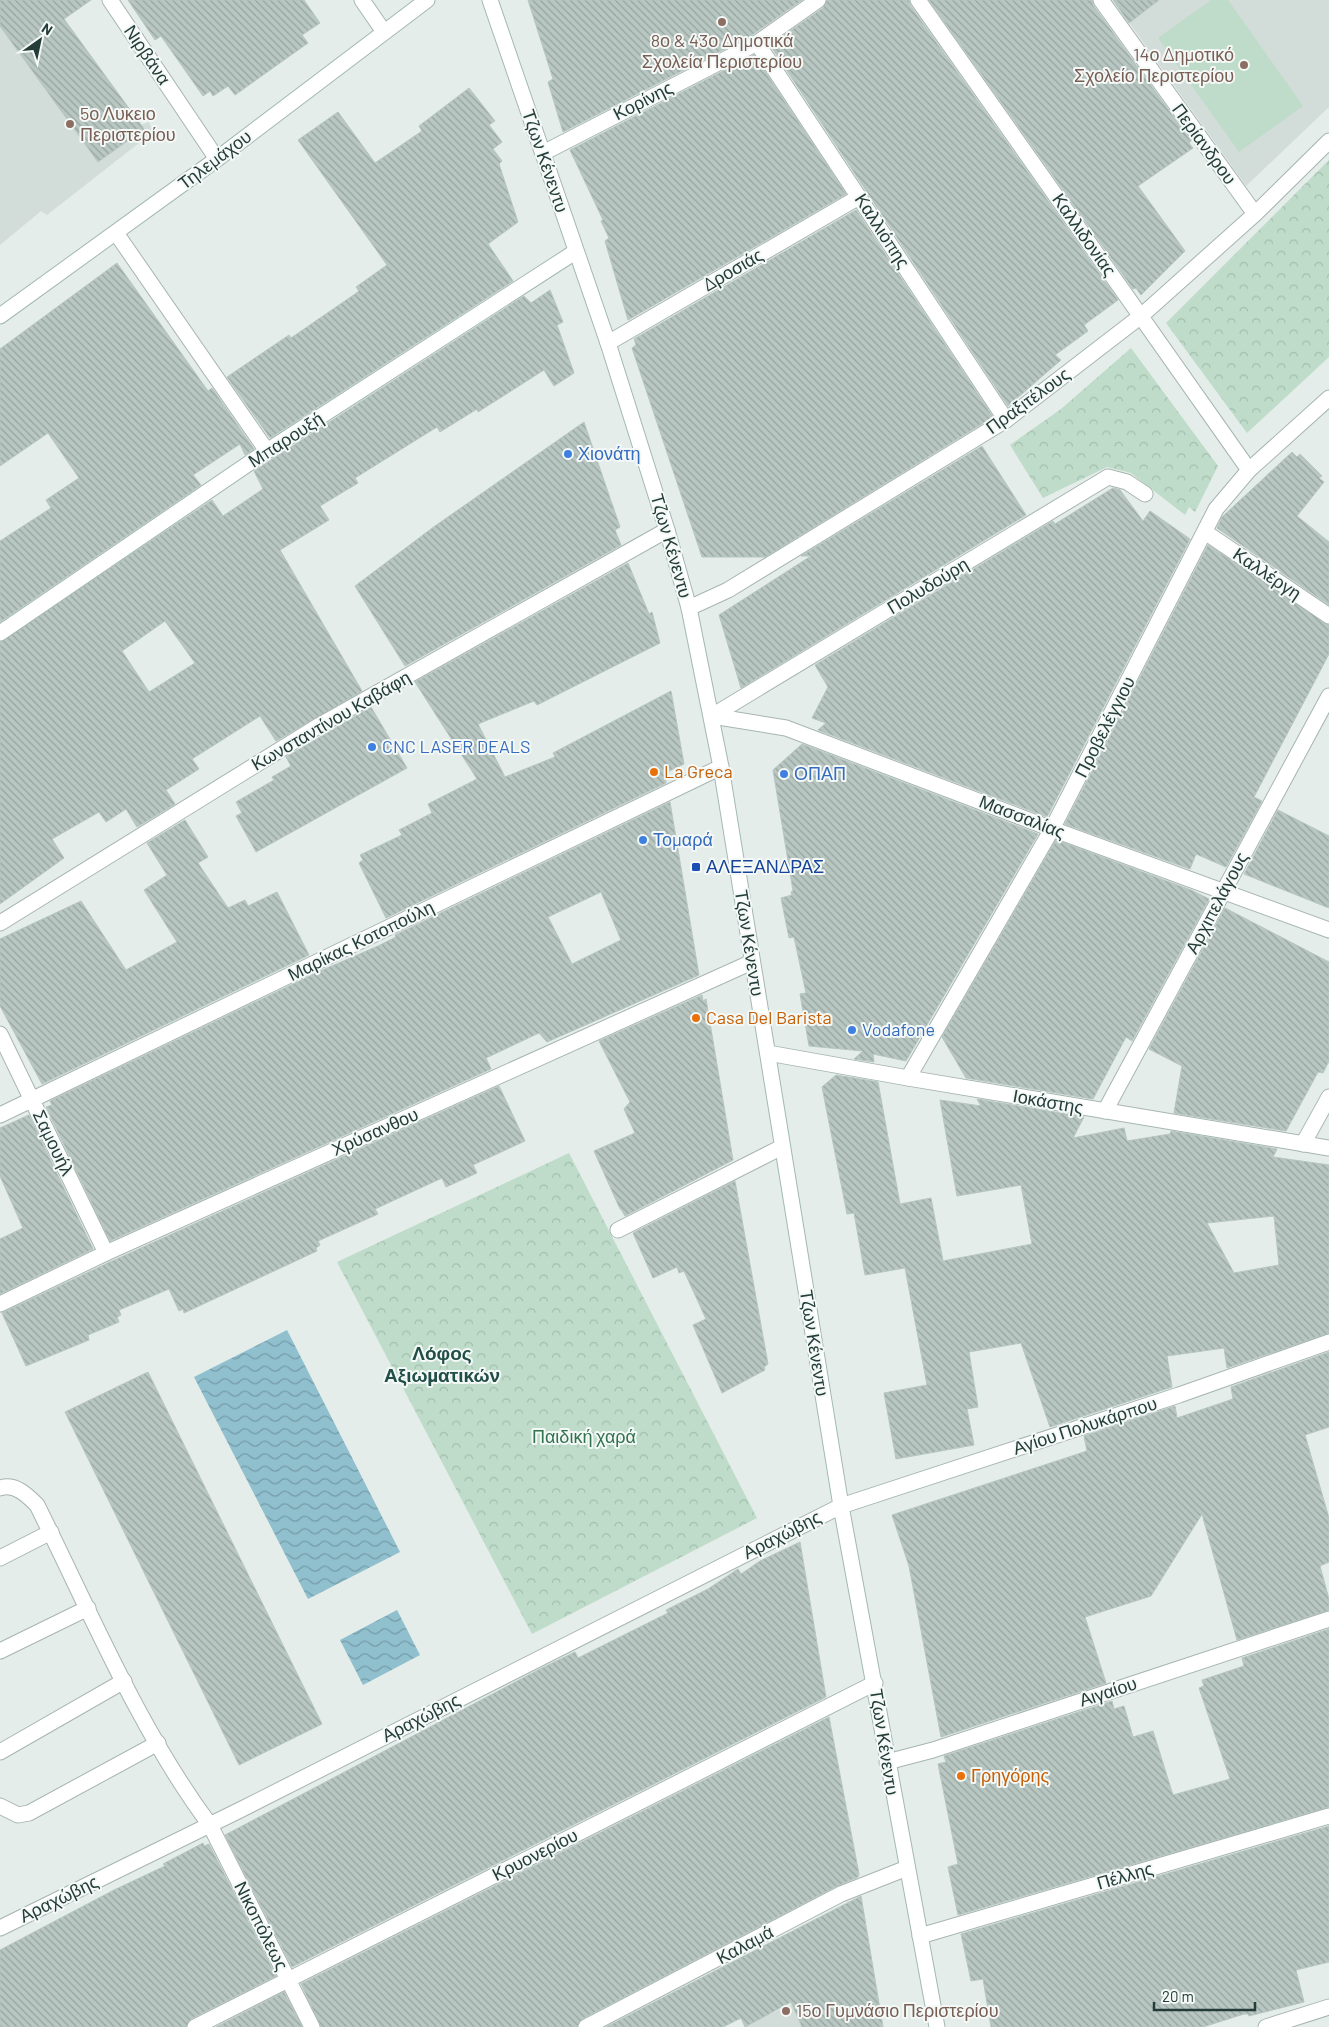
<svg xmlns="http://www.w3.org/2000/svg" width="1329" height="2027" viewBox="0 0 1329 2027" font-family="Barlow,sans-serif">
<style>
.built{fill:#d2dcd9}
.park{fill:url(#park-crowns)}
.pitch{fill:#bedcc9}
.water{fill:url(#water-waves)}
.building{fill:url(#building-back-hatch);stroke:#b7c6c1;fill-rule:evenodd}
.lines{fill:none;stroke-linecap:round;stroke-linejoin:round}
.lane-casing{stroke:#a7b5b1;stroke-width:17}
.street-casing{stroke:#a7b5b1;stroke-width:17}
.secondary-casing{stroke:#a3b8b2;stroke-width:17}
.lane{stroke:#fff;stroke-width:15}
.street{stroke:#fff;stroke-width:15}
.secondary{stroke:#fff;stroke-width:15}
.education-dot{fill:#8d6e63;stroke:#f4f9f7;stroke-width:2}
.shop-dot{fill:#3f7fe0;stroke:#f4f9f7;stroke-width:2}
.food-dot{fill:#e8710a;stroke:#f4f9f7;stroke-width:2}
.transit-dot{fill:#1a4fb4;stroke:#f4f9f7;stroke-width:2}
.labels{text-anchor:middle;stroke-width:4;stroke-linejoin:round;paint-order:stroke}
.education-label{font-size:18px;fill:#785e54;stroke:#f4f9f7;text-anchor:start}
.street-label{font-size:18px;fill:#243d39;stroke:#f4f9f7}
.shop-label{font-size:18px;fill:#366cbe;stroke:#f4f9f7;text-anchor:start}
.food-label{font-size:18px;fill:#c56008;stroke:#f4f9f7;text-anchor:start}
.transit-label{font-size:18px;fill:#164399;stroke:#f4f9f7;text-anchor:start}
.park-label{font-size:18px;fill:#31724f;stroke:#f4f9f7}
.neighbourhood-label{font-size:19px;font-weight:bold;fill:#214e47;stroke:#f4f9f7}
</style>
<defs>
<pattern id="park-crowns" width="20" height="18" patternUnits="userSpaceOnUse" patternTransform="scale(1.25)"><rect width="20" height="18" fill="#bedcc9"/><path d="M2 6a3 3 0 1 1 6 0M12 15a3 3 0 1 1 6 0" fill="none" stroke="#a3bead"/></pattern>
<pattern id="water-waves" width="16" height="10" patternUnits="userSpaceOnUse" patternTransform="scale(1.25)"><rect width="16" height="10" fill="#90bfce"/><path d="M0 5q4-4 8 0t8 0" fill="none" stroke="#759ca8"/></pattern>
<pattern id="building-back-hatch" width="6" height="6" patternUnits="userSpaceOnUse" patternTransform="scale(1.25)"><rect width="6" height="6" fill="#b9c7c3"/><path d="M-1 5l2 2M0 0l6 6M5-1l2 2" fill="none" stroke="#96a39f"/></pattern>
</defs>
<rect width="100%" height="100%" fill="#e4ede9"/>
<g class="built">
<path d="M0,0L64,19L141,125L149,122L153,132L47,215L41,211L0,245Z"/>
<path d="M1113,0H1329V107L1246,186Z"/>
<path d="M793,2004L802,2027H744L761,2018Z"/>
</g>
<g class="park">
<path d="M1329,160V357L1247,433L1166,323Z"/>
<path d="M1131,348L1218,466L1195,512L1189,507L1185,515L1131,473L1107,467L1043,498L1010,445L1061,409Z"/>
<path d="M569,1153L757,1518L532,1634L337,1262Z"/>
</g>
<path class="pitch" d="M1211,0H1228L1303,106L1239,152L1158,38Z"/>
<g class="water">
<path d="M287,1330L400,1552L308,1599L194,1377Z"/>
<path d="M397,1610L420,1655L363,1685L340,1640Z"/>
</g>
<g class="building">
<path d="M0,0H91L64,19L144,129L98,162L0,26Z"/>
<path d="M128,0H304L320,23L302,35L308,43L235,95L228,86L213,96L210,91L203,96L161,36L155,40Z"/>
<path d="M528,0H802L752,35L563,132L548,82L553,79Z"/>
<path d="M827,0H909L910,5L1118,300L1084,325L1088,331L1055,355L1061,360L1008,406L770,45L823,8Z"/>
<path d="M929,0H1092L1093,5L1191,141L1189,143L1193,148L1138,186L1185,251L1141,295L1136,288L1133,289Z"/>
<path d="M1113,0H1159L1129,23Z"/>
<path d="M754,55L846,194L628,320L605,241L609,238L601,221L603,220L570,150Z"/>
<path d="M469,88L495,121L489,125L502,142L493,149L502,161L499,164L518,222L488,244L513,281L270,438L227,377L289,335L291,338L355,294L359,291L356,287L387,265L298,140L338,112L375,163L422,131L419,126Z"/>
<path d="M856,210L993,417L765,557H702L632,348L636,345L634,339Z"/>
<path d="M117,263L208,391L212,388L254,449L245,455L240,444L193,475L201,485L0,622V541L51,508L46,500L79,478L48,433L0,466V349Z"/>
<path d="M550,290L563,322L557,325L574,373L554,386L544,370L478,412L477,409L440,432L437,427L355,478L358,483L320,506L329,520L280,550L362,691L276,741L260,716L192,759L199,769L166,790L175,804L137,827L126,809L106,822L99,812L52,839L64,858L0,904V642L212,500L223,516L263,489L254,471L524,296L531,303ZM165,621L195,663L149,692L122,651Z"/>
<path d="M584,422L620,527L615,530L621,545L405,666L355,586L435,526Z"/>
<path d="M982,446L1026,515L741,688L719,615L811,556H801Z"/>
<path d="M1292,452L1297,457L1300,454L1322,476L1319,478L1324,482L1297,516L1329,542V605L1217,528L1222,517Z"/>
<path d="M1113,488L1120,490L1143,521L1150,511L1190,539L1047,817L818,730L826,723L812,718L828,687L815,665L1053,521L1055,524Z"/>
<path d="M1208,545L1329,625V654L1254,797L1262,801L1226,867L1196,854L1190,869L1065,824Z"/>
<path d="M628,563L649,614L652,612L660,643L537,705L534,701L478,724L505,777L555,757L553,753L671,691L684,764L665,773L666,783L386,918L359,863L363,860L360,855L402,835L399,830L432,813L428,804L477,779L415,682Z"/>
<path d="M371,707L407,768L256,852L236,816L242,813L236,802L274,780L272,777L291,766L286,757Z"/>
<path d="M802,744L1038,834L906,1061L873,1054L874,1062L854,1059L863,1051L809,1046L800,994L806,993L794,937L789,938L781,898L792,895L791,892L793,891L773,770Z"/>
<path d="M670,802L699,975L547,1042L539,1033L486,1058L491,1069L110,1241L46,1107L52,1105L50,1101L318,972L378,946L396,937L395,935ZM601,892L621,940L572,964L548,917Z"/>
<path d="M1278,810L1329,836V908L1244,874Z"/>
<path d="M185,820L208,857L198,863L228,908L245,900L248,906L277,892L309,955L42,1084L0,1006V939L81,901L126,970L177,942L144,890L167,875L147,843Z"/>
<path d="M1056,840L1191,890L1209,899L1132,1041L1126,1037L1093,1099L966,1078L942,1037Z"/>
<path d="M1225,908L1329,962V1061L1323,1073L1318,1072L1286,1131L1174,1113L1182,1066L1149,1049Z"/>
<path d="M702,995L703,1001L706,999L733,1160L625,1216L621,1209H620L594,1151L635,1133L624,1109L630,1102L599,1041Z"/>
<path d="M836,1075L878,1082L900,1204L931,1198L943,1261L1032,1244L1021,1185L957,1196L940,1100L981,1106L977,1099L1084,1117L1073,1138L1124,1128L1127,1141L1170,1134L1171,1131L1277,1149L1273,1157L1329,1165V1333L1227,1368L1224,1348L1167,1356L1172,1387L1050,1427L1021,1343L969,1352L978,1407L967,1409L974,1445L896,1459L884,1393L927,1385L905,1268L865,1275L854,1213L847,1214L822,1087ZM1274,1216L1279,1265L1234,1273L1207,1223Z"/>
<path d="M499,1086L525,1141L473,1165L477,1173L446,1187L442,1178L375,1209L378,1214L318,1241L320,1245L316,1248L317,1251L184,1313L183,1309L179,1311L169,1289L119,1310L121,1315L117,1317L119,1322L88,1335L89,1340L26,1366L2,1313L110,1262Z"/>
<path d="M29,1115L93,1249L0,1294V1239L23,1228L0,1176V1128Z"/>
<path d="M735,1181L768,1364L764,1367L765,1370L722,1393L693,1325L706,1319L684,1271L679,1273L677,1267L653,1278L633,1233Z"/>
<path d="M1329,1352V1427L1305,1435L1329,1518V1562L1320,1566L1329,1599V1610L1237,1640L1202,1514L1151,1596L1085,1617L1106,1683L941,1737L909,1566L892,1515L1087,1451L1084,1436L1175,1406L1177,1418L1233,1399L1231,1387Z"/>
<path d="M148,1372L322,1724L239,1765L65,1412Z"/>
<path d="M800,1542L826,1697L292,1967L225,1835L540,1669L575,1652L578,1658L668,1613L666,1610L708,1589L738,1569L741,1574L760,1561Z"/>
<path d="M1329,1629V1807L958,1915L948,1867L958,1864L938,1764L946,1762L944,1756L1112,1701L1114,1709L1124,1706L1133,1737L1153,1731L1173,1795L1230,1779L1199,1688L1204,1686L1202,1680L1244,1666L1242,1658Z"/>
<path d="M829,1717L859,1874L858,1877L837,1886L582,2019L577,2027H321L301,1984Z"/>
<path d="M1329,1826V1962L1296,1970L1304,2002L1249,2016L1248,2014H1244L1203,2027H991L983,1979L971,1981L961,1934Z"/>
<path d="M203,1843L204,1846L209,1844L276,1976L191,2019L186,2027H0V1950L114,1890L165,1866L163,1864Z"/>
<path d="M861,1896L883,2027H802L791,2002L745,2027L741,2018L723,2027H606Z"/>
<path d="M284,1992L302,2027H216Z"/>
</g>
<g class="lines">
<defs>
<g id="lane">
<path d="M618,1230L782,1147"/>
<path d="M0,1488C15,1483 27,1495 37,1505C90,1611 139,1730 210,1825"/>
<path d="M0,1558L51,1532"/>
<path d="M0,1651L88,1608"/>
<path d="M0,1752L124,1681"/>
<path d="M0,1806L18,1815L29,1813L158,1743"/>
</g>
<g id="street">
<path d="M110,0L217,159"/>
<path d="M362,0L384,32"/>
<path d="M918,0L1249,470"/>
<path d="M1101,0L1255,214"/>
<path d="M757,43L1006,420"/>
<path d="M543,153L757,43L818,0"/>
<path d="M116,233L267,451"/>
<path d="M608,343L859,197"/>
<path d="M1205,532L1329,616"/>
<path d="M689,608L728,590L1006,420L1141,316L1255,214L1329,141"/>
<path d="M712,716L786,728L1052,829L1329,930"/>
<path d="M712,716L1108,477L1127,482L1145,494"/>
<path d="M0,923L320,725L667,530"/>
<path d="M0,1034L106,1253"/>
<path d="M768,1053L908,1078L1329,1148"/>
<path d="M908,1078L1052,829L1216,509L1249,470L1329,398"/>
<path d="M1105,1111L1329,696"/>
<path d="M0,1115L721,767"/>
<path d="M1303,1144L1329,1097"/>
<path d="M0,1304L106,1253L752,962"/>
<path d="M887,1762L933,1750L1329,1619"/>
<path d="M210,1825L312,2027"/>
<path d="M0,1928L240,1810L841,1506L1179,1395L1329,1342"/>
<path d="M920,1936L1329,1816"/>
<path d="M195,2027L875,1683"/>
<path d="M586,2027L841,1894L907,1868"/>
<path d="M1266,2027L1329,2007"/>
</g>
<g id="secondary">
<path d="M490,0L608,343L667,530L689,608L721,767L841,1506L937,2027"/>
<path d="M0,316L217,159L427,0"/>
<path d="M0,633L267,451L575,252"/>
</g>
</defs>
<use href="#lane" class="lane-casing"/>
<use href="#street" class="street-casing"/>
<use href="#secondary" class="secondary-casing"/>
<use href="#lane" class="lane"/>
<use href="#street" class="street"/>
<use href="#secondary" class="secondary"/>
</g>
<g class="education-dot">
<circle cx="722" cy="22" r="5"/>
<circle cx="1244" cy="65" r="5"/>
<circle cx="70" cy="124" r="5"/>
<circle cx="786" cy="2011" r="5"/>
</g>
<g class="shop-dot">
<circle cx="568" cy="454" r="5"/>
<circle cx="372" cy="747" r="5"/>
<circle cx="784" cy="774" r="5"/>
<circle cx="643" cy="840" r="5"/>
<circle cx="852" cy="1030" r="5"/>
</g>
<g class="food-dot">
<circle cx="654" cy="772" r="5"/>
<circle cx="696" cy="1018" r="5"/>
<circle cx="961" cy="1776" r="5"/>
</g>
<rect class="transit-dot" x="691" y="862" width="10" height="10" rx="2.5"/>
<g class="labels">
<g class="education-label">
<text x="722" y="47" text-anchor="middle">8ο &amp; 43ο Δημοτικά<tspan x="722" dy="21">Σχολεία Περιστερίου</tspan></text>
<text x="1234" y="61" text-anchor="end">14ο Δημοτικό<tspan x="1234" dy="21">Σχολείο Περιστερίου</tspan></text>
<text x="80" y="120">5ο Λυκειο<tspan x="80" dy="21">Περιστερίου</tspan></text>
<text x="796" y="2017">15ο Γυμνάσιο Περιστερίου</text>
</g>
<g class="street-label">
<text transform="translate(147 55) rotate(56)" y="6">Νιρβάνα</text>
<text transform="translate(643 101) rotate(-27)" y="6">Κορίνης</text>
<text transform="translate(1204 144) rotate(54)" y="6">Περίανδρου</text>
<text transform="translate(215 160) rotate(-37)" y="6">Τηλεμάχου</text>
<text transform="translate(545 161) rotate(71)" y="6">Τζων Κένεντυ</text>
<text transform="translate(882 231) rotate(57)" y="6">Καλλιόπης</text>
<text transform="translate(1084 235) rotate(55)" y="6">Καλλιδονίας</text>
<text transform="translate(733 270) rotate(-30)" y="6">Δροσιάς</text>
<text transform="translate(1028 401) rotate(-36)" y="6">Πραξιτέλους</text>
<text transform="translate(286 440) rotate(-33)" y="6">Μπαρουξή</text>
<text transform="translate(671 546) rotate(74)" y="6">Τζων Κένεντυ</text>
<text transform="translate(1267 574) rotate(34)" y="6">Καλλέργη</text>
<text transform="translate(928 586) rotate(-31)" y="6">Πολυδούρη</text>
<text transform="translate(331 721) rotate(-30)" y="6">Κωνσταντίνου Καβάφη</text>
<text transform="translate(1105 727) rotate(-63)" y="6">Προβελέγγιου</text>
<text transform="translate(1022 817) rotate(21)" y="6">Μασσαλίας</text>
<text transform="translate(1217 903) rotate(-62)" y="6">Αρχιπελάγους</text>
<text transform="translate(361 941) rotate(-26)" y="6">Μαρίκας Κοτοπούλη</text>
<text transform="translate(749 943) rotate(81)" y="6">Τζων Κένεντυ</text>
<text transform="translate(1048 1102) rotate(10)" y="6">Ιοκάστης</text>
<text transform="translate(375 1132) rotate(-24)" y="6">Χρύσανθου</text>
<text transform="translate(53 1143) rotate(64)" y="6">Σαμουήλ</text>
<text transform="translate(814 1343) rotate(81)" y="6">Τζων Κένεντυ</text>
<text transform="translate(1085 1426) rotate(-18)" y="6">Αγίου Πολυκάρπου</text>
<text transform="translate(782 1535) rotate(-27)" y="6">Αραχώβης</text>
<text transform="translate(1108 1692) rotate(-18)" y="6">Αιγαίου</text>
<text transform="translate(421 1718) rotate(-27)" y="6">Αραχώβης</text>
<text transform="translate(884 1742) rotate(81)" y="6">Τζων Κένεντυ</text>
<text transform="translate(535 1855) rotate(-27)" y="6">Κρυονερίου</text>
<text transform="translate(1125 1876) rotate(-16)" y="6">Πέλλης</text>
<text transform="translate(59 1899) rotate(-26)" y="6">Αραχώβης</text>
<text transform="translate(261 1926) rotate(63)" y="6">Νικοπόλεως</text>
<text transform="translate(745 1945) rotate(-28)" y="6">Καλαμά</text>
</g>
<g class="shop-label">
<text x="578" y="460">Χιονάτη</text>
<text x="382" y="753">CNC LASER DEALS</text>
<text x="794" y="780">ΟΠΑΠ</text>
<text x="653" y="846">Τομαρά</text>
<text x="862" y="1036">Vodafone</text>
</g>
<g class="food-label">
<text x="664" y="778">La Greca</text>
<text x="706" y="1024">Casa Del Barista</text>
<text x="971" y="1782">Γρηγόρης</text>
</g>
<g class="transit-label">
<text x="706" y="873">ΑΛΕΞΑΝΔΡΑΣ</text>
</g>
<g class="park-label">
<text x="584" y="1443">Παιδική χαρά</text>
</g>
<g class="neighbourhood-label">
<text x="442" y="1360">Λόφος<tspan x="442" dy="22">Αξιωματικών</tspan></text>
</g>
</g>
<g transform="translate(40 40) rotate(33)" stroke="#f4f9f7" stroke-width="4" paint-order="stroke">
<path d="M0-4L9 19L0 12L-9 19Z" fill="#243d39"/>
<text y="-8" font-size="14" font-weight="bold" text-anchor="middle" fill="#243d39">N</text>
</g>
<path d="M1154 2002v8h101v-8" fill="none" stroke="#243d39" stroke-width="2.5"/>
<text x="1162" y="2002" font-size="15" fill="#243d39" stroke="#f4f9f7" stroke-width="4" paint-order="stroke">20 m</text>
</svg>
